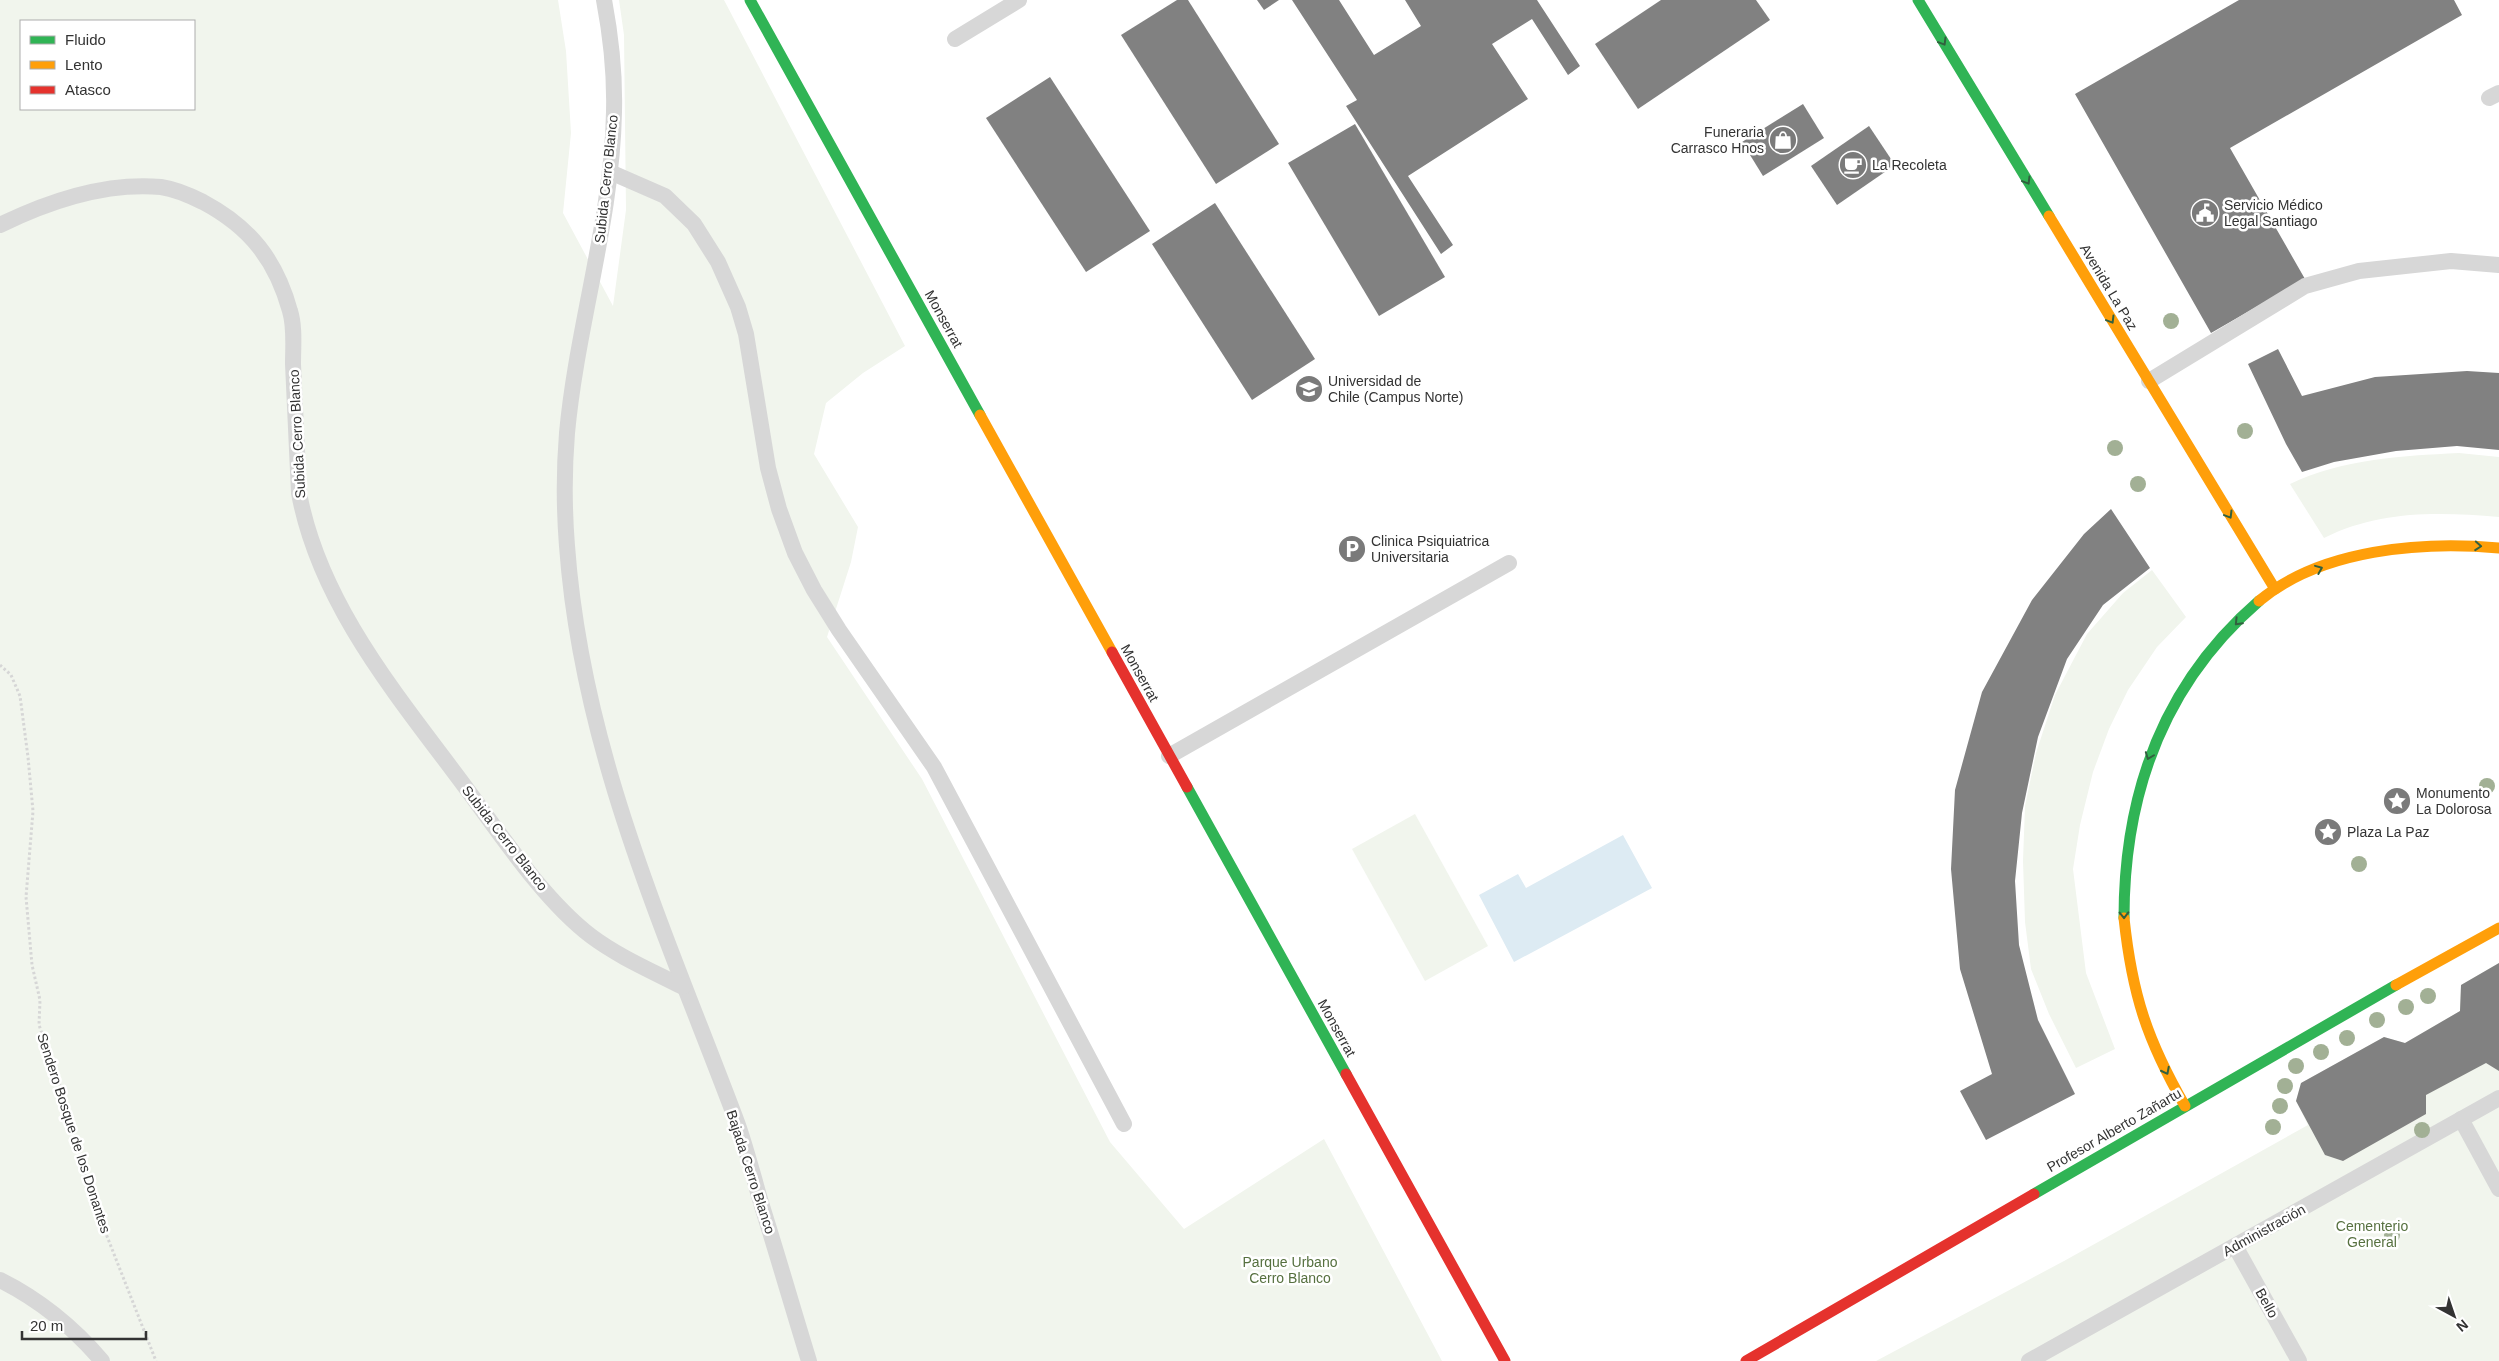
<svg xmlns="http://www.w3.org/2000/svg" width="2499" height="1361" viewBox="0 0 2499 1361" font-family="Arial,sans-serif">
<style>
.green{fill:#f1f5ed;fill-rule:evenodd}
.water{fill:#ddebf3}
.building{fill:#818181}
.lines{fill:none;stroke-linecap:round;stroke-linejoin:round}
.path{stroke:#d6d6d6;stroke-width:3;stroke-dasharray:2.5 2.5;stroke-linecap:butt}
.lane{stroke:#d7d7d7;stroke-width:16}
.fast{stroke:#30b455;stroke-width:11}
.slow{stroke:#ff9f0a;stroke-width:11}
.jam{stroke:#e5322d;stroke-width:11}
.tree{fill:#a2b095}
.oneway{stroke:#32603f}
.labels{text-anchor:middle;stroke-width:5;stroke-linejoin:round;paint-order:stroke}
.poi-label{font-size:14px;fill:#333;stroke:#fff;text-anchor:start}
.street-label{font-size:14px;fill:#333;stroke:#fff}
.park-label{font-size:14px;fill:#56703f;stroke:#fff}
</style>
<rect width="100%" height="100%" fill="#fff"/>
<g class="green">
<path d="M0,0H558L566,51L571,133L563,213L613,306L626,210L624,35L619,0H724L905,346L863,373L826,403L814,454L858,527L851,562L827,637L922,779L1110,1142L1184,1229L1324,1139L1442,1361H0ZM21,21H194V109H21Z"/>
<path d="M2459,453L2499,457V517C2439,512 2380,510 2324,538L2290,484C2343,459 2400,456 2459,453Z"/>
<path d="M2152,570L2186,617L2157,647L2128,690L2109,729L2093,772L2080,825L2073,869L2086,973L2115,1049L2076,1068L2049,1014L2031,969L2025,922L2023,861L2025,806L2036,753L2055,695L2087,634L2123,593Z"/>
<path d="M1415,814L1488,946L1425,981L1352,849Z"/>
<path d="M2499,963V1361H1876L2064,1261L2308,1125L2296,1101L2301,1083L2384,1037L2405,1043L2460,1011L2461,985Z"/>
</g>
<path class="water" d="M1623,835L1652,888L1514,962L1479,895L1518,874L1526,888Z"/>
<g class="building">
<path d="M1177,0H1188L1279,144L1216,184L1121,35Z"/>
<path d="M1257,0H1279L1264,10Z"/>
<path d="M1292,0H1339L1374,55L1421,26L1405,0H1537L1580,66L1568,75L1532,19L1492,44L1528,99L1408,176L1453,245L1441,254L1346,106L1357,100Z"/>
<path d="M1661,0H1756L1770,20L1638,109L1595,44Z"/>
<path d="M2239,0H2454L2462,15L2230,148L2305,279L2211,333L2075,94Z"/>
<path d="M1050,77L1150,231L1086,272L986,118Z"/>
<path d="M1803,104L1824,138L1763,176L1742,142Z"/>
<path d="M1355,124L1445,277L1379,316L1288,163Z"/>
<path d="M1869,126L1895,165L1837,205L1811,166Z"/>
<path d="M1215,203L1315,359L1252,400L1152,244Z"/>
<path d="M2278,349L2302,396L2375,377L2467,371L2499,373V450L2457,446L2396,451L2334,462L2302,472L2286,444L2248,364Z"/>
<path d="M2111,509L2150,568L2103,605L2067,659L2038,737L2022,813L2015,881L2019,945L2038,1020L2075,1094L1986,1140L1960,1091L1992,1074L1960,969L1951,869L1955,790L1982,692L2032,600L2084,534Z"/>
<path d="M2499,963V1071L2486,1063L2426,1095V1114L2343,1161L2325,1155L2296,1101L2301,1083L2384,1037L2405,1043L2460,1011L2461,985Z"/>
</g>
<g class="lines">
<path class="path" d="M0,665L11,675L20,696L28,757L33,811L26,897L32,965L40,1000L39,1025L61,1088L90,1193L156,1361"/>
<g class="lane">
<path d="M604,0C611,37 615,74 614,112C612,221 577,325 567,433C564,470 564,508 567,546C582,753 666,933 738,1125C747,1151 754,1179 762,1206C778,1257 793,1309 809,1361"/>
<path d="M955,39L1019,0"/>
<path d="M2489,98L2499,93"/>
<path d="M610,172L665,196L694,224L718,262L738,307L746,334L768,468L779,509L795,553L814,590L839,630L934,767L1124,1124"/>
<path d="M0,225C49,201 106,182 161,187C175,189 191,196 203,202C250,227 276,260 290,311C295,327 293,347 293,364C295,407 297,450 299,493C320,607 402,701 469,792C503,838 545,901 591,936C619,957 652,971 683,987"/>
<path d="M2149,381L2305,286L2359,271L2451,261L2499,265"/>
<path d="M1169,756L1509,563"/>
<path d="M2461,1119L2499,1189"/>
<path d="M2235,1246L2299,1361"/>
<path d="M0,1280C38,1299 74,1328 102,1361"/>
<path d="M2029,1361L2499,1098"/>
</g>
<g class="fast">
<path d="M750,0L980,415"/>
<path d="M1918,0L2049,216"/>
<path d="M1187,787L1346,1074"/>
<path d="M2124,918C2124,793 2163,684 2259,601"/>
<path d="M2034,1194L2396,985"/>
</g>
<g class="slow">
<path d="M2049,216L2275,589"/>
<path d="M980,415L1112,652"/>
<path d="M2259,601C2321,549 2422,541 2499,548"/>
<path d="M2124,918C2132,994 2147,1040 2185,1106"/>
<path d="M2396,985L2499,928"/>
</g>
<g class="jam">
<path d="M1112,652L1187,787"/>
<path d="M1346,1074L1505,1361"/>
<path d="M1746,1361L2034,1194"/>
</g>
</g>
<g class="tree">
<circle cx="2171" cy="321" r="8"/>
<circle cx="2245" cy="431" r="8"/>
<circle cx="2115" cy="448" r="8"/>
<circle cx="2138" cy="484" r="8"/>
<circle cx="2487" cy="786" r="8"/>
<circle cx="2359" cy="864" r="8"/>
<circle cx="2428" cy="996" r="8"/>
<circle cx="2406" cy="1007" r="8"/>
<circle cx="2377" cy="1020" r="8"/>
<circle cx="2347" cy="1038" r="8"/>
<circle cx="2321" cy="1052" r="8"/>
<circle cx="2296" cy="1066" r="8"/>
<circle cx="2285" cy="1086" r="8"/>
<circle cx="2280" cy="1106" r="8"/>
<circle cx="2273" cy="1127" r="8"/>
<circle cx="2422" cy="1130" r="8"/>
<circle cx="2392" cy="1235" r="8"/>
</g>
<defs><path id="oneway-chevron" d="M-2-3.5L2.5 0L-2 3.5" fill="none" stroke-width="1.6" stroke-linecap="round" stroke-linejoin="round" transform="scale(1.25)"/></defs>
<g class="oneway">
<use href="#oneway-chevron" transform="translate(1943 42) rotate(59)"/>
<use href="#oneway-chevron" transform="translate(2027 181) rotate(59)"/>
<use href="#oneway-chevron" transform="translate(2111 320) rotate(59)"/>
<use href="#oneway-chevron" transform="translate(2229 515) rotate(59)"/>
<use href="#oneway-chevron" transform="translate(2478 546) rotate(4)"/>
<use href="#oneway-chevron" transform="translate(2319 569) rotate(-22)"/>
<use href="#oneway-chevron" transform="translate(2238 622) rotate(134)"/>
<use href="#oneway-chevron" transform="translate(2149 756) rotate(111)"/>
<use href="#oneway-chevron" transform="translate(2124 915) rotate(89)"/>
<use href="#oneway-chevron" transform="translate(2166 1071) rotate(63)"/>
</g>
<defs>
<symbol id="shop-disc" viewBox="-11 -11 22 22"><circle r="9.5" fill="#7a7a7a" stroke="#fff"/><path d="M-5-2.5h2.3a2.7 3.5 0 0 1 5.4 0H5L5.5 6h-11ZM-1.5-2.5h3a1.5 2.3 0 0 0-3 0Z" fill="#fff"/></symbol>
<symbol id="cafe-disc" viewBox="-11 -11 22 22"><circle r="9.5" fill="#7a7a7a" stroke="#fff"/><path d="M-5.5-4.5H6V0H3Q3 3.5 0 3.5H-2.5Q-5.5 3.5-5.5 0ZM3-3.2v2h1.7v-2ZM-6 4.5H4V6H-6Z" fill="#fff"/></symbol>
<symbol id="civic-disc" viewBox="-11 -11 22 22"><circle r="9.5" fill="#7a7a7a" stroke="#fff"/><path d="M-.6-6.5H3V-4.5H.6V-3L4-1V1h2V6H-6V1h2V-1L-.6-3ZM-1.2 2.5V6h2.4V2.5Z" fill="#fff"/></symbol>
<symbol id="university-disc" viewBox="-11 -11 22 22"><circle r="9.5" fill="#7a7a7a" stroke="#fff"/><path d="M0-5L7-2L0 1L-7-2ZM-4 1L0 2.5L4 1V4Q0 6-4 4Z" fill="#fff"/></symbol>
<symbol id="parking-disc" viewBox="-11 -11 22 22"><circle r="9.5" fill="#7a7a7a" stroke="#fff"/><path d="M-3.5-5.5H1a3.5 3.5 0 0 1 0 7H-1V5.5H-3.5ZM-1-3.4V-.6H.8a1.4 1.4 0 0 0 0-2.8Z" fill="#fff"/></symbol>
<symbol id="sight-disc" viewBox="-11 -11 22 22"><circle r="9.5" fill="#7a7a7a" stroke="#fff"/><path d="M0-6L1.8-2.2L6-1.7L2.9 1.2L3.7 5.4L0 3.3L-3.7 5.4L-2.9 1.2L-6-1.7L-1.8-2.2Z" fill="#fff"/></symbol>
</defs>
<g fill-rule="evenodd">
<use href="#shop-disc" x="1767" y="124" width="32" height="32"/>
<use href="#cafe-disc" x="1837" y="149" width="32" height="32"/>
<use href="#civic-disc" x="2189" y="197" width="32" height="32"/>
<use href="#university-disc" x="1293" y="373" width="32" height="32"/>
<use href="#parking-disc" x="1336" y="533" width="32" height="32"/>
<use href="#sight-disc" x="2381" y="785" width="32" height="32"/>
<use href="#sight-disc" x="2312" y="816" width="32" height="32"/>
</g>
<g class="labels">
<g class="poi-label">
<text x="1764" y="137" text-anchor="end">Funeraria<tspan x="1764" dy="16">Carrasco Hnos</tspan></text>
<text x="1872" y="170">La Recoleta</text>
<text x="2224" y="210">Servicio Médico<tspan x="2224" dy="16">Legal Santiago</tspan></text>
<text x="1328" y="386">Universidad de<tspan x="1328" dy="16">Chile (Campus Norte)</tspan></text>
<text x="1371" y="546">Clinica Psiquiatrica<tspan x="1371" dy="16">Universitaria</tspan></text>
<text x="2416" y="798">Monumento<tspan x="2416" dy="16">La Dolorosa</tspan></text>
<text x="2347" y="837">Plaza La Paz</text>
</g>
<g class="street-label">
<text transform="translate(606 179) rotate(-84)" y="5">Subida Cerro Blanco</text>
<text transform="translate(2109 287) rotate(59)" y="5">Avenida La Paz</text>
<text transform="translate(944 319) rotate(61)" y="5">Monserrat</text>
<text transform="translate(297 434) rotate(-93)" y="5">Subida Cerro Blanco</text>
<text transform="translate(1140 673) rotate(61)" y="5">Monserrat</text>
<text transform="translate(505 838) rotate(52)" y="5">Subida Cerro Blanco</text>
<text transform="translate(1337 1028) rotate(61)" y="5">Monserrat</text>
<text transform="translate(2114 1130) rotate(-30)" y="5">Profesor Alberto Zañartu</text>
<text transform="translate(74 1133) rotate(72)" y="5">Sendero Bosque de los Donantes</text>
<text transform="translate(751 1172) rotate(72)" y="5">Bajada Cerro Blanco</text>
<text transform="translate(2264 1230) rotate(-29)" y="5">Administración</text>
<text transform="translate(2267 1303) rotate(61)" y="5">Bello</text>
</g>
<g class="park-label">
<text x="2372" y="1231">Cementerio<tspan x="2372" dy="16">General</tspan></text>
<text x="1290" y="1267">Parque Urbano<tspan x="1290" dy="16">Cerro Blanco</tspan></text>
</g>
</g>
<rect x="20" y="20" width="175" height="90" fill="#ffffff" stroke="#adadad"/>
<rect x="30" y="36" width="25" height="8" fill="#30b455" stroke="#adadad"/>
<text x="65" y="45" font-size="15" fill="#333333">Fluido</text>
<rect x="30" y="61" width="25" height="8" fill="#ff9f0a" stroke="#adadad"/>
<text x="65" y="70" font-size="15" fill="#333333">Lento</text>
<rect x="30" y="86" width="25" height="8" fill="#e5322d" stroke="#adadad"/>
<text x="65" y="95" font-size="15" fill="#333333">Atasco</text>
<g transform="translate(2454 1316) rotate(140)" stroke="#ffffff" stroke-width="4" paint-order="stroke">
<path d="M0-4L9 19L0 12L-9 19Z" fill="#333333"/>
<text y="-8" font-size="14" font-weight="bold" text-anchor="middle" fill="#333333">N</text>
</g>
<path d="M22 1331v8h124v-8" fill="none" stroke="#333333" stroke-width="2.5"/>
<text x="30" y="1331" font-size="15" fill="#333333" stroke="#ffffff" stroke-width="4" paint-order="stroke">20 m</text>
</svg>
